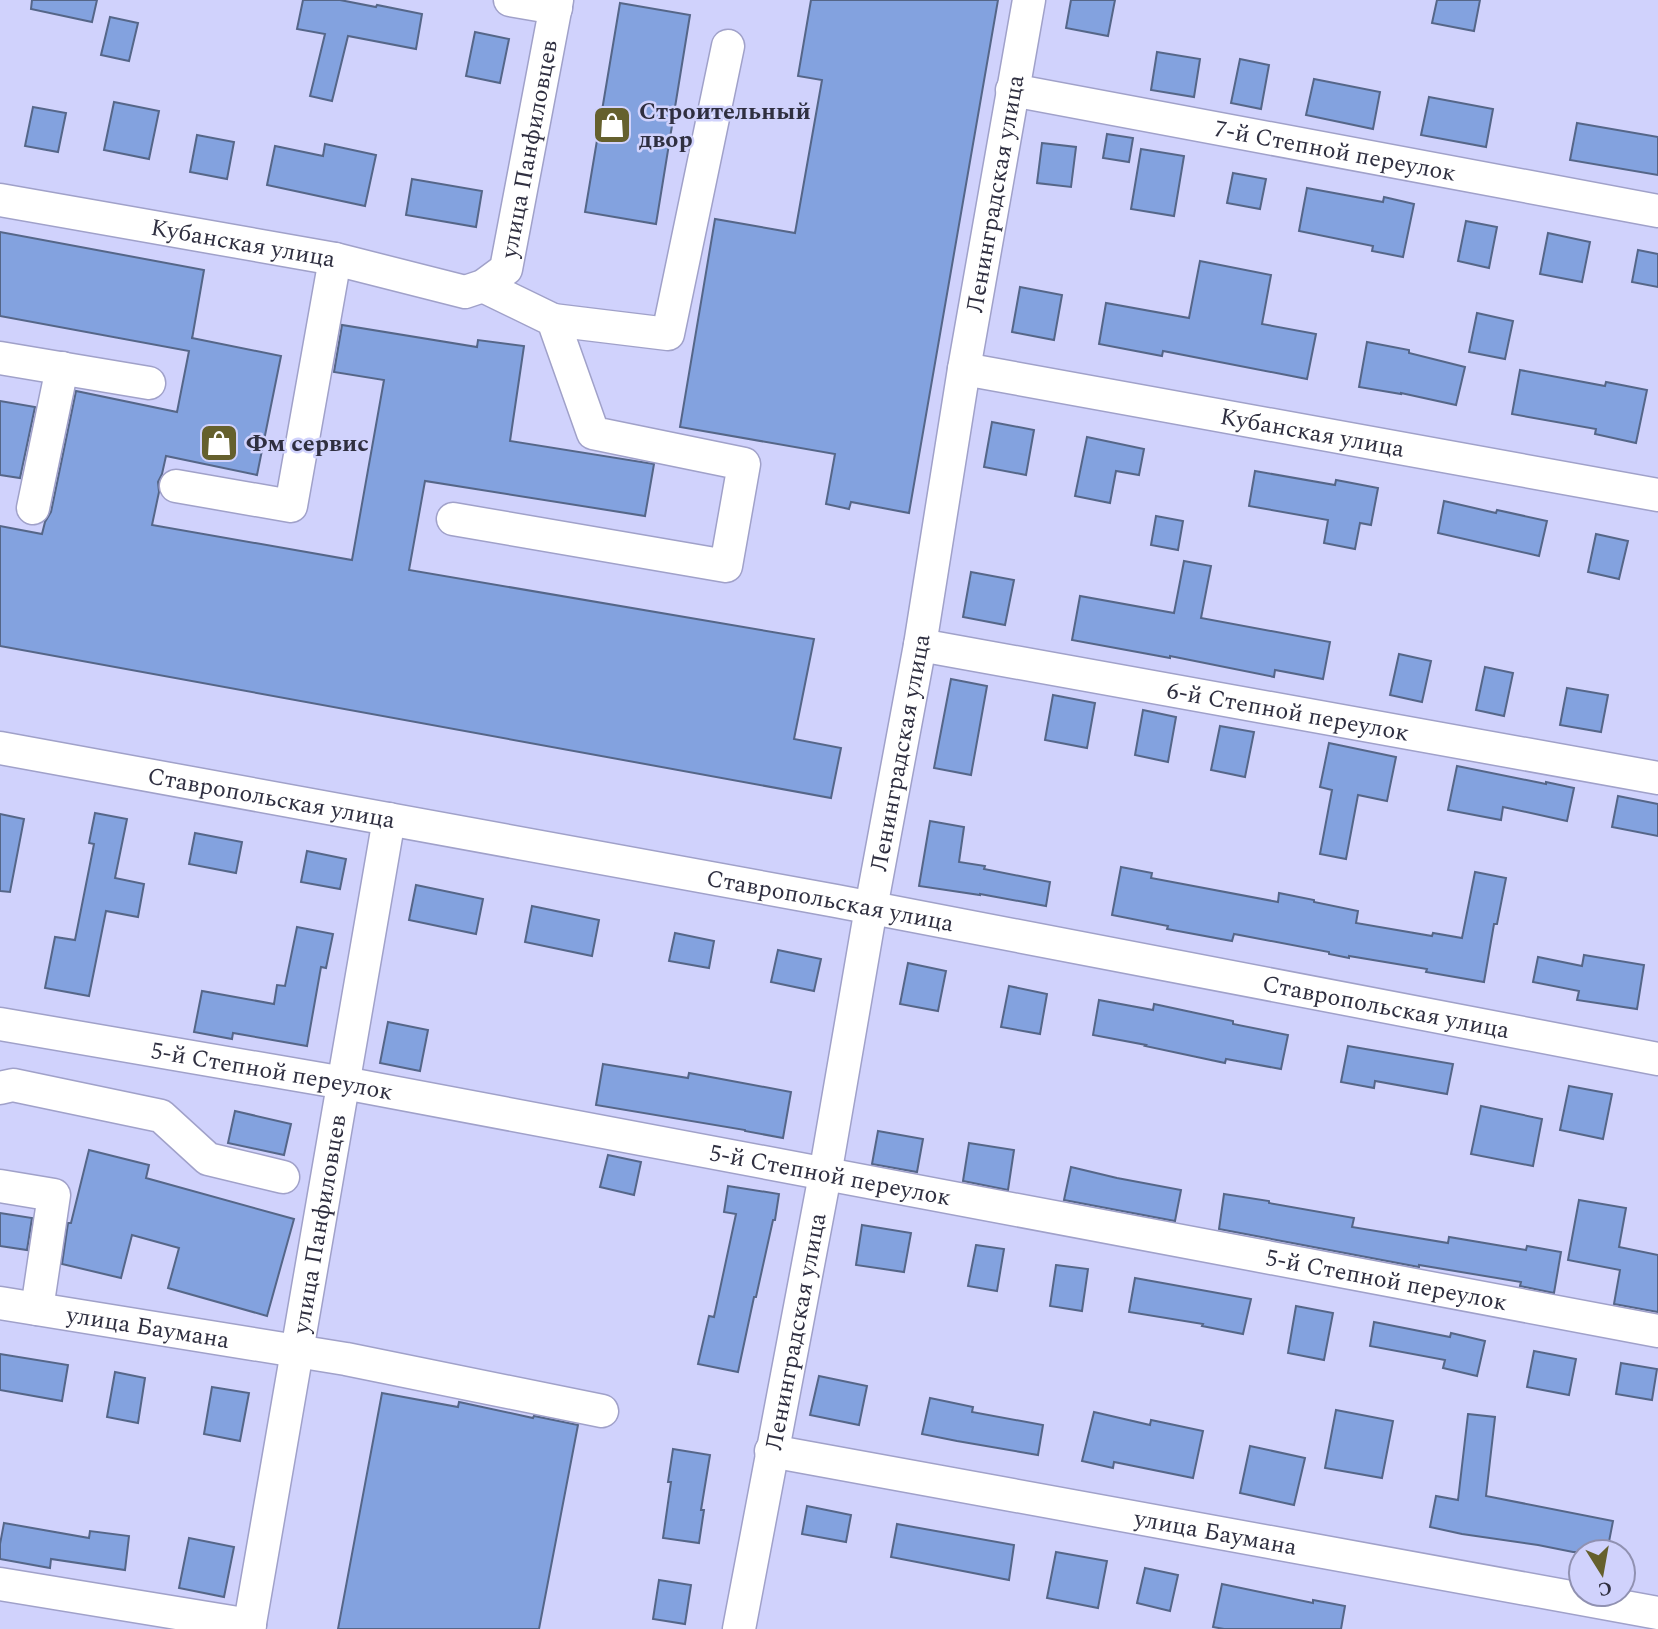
<svg xmlns="http://www.w3.org/2000/svg" width="1658" height="1629" viewBox="0 0 1658 1629" font-family="Spectral,serif">
<style>
.building{fill:#83a2df;stroke:#568;stroke-width:2}
.lines{fill:none;stroke-linecap:round;stroke-linejoin:round}
.minor-casing{stroke:#a0a1c9;stroke-width:35}
.minor{stroke:#fff;stroke-width:32}
.labels{text-anchor:middle;stroke-width:5;stroke-linejoin:round;paint-order:stroke}
.poi-label{font-size:24px;font-weight:bold;fill:#2f2f40;stroke:#d0d2fc;text-anchor:start}
.street-label{font-size:24px;fill:#2f2f40;stroke:#d0d2fc}
</style>
<rect width="100%" height="100%" fill="#d0d2fc"/>
<g class="building">
<path d="M32,0H97L92,22L31,9Z"/>
<path d="M303,0H340L376,7L377,5L422,14L416,49L348,36L332,101L310,96L325,34L297,29Z"/>
<path d="M811,0H998L909,513L851,502L849,509L826,504L835,454L680,427L715,219L795,233L822,80L798,76Z"/>
<path d="M1071,0H1115L1108,36L1066,28Z"/>
<path d="M1437,0H1480L1474,31L1432,23Z"/>
<path d="M620,3L690,15L656,224L585,212Z"/>
<path d="M110,17L138,23L129,61L101,55Z"/>
<path d="M475,32L509,39L500,83L466,76Z"/>
<path d="M1157,52L1200,59L1194,97L1151,90Z"/>
<path d="M1240,59L1269,65L1261,109L1231,103Z"/>
<path d="M1314,79L1380,92L1373,129L1306,115Z"/>
<path d="M1429,97L1493,109L1486,147L1421,135Z"/>
<path d="M114,102L159,111L149,159L104,150Z"/>
<path d="M33,107L66,113L58,152L25,146Z"/>
<path d="M1577,123L1658,137V175L1570,160Z"/>
<path d="M1107,134L1133,138L1129,162L1103,158Z"/>
<path d="M197,135L234,142L227,179L190,172Z"/>
<path d="M1042,143L1076,147L1071,187L1037,183Z"/>
<path d="M325,144L376,155L365,206L267,185L275,146L323,156Z"/>
<path d="M1141,149L1184,156L1174,216L1131,209Z"/>
<path d="M1233,173L1266,179L1260,209L1227,203Z"/>
<path d="M412,179L482,191L476,227L406,215Z"/>
<path d="M1307,188L1383,202L1384,197L1414,204L1403,257L1372,251L1373,246L1299,231Z"/>
<path d="M1466,221L1497,227L1489,268L1458,261Z"/>
<path d="M0,232L204,270L192,339V338L281,356L257,475L166,456L162,474L158,482L159,492L152,525L352,560L384,380L334,372L342,325L477,347L478,340L524,346L510,441L654,464L645,516L425,481L409,570L814,639L794,739L841,748L831,798L0,646V526L42,534L45,522L51,512L76,391L177,412L189,351L0,316Z"/>
<path d="M1548,233L1590,242L1582,282L1540,274Z"/>
<path d="M1638,250L1658,254V287L1632,282Z"/>
<path d="M1200,261L1271,275L1262,324L1316,334L1307,379L1163,351L1162,356L1099,344L1106,303L1189,318Z"/>
<path d="M1020,287L1062,295L1054,340L1012,332Z"/>
<path d="M1477,313L1513,321L1505,359L1469,352Z"/>
<path d="M1367,342L1409,350V353L1465,367L1456,405L1401,393V394L1359,387Z"/>
<path d="M1520,370L1605,386L1606,382L1647,390L1636,443L1595,434L1596,429L1512,414Z"/>
<path d="M0,401L35,407L20,478L0,475Z"/>
<path d="M992,422L1034,430L1026,475L984,467Z"/>
<path d="M1087,437L1144,449L1139,475L1116,471L1110,503L1075,496Z"/>
<path d="M1255,471L1335,485L1336,480L1378,488L1371,525L1360,523L1355,549L1324,543L1328,520L1249,506Z"/>
<path d="M1444,501L1496,513L1497,510L1547,521L1539,556L1438,533Z"/>
<path d="M1156,516L1183,521L1178,550L1151,545Z"/>
<path d="M1596,534L1628,541L1619,579L1588,572Z"/>
<path d="M1184,561L1211,566L1201,618L1330,642L1323,679L1275,670L1274,677L1170,656V658L1072,640L1080,596L1174,613Z"/>
<path d="M971,572L1014,580L1005,625L963,617Z"/>
<path d="M1399,654L1431,661L1422,702L1390,695Z"/>
<path d="M1485,667L1513,673L1504,716L1476,710Z"/>
<path d="M951,679L987,686L971,775L934,768Z"/>
<path d="M1567,688L1608,695L1601,732L1560,725Z"/>
<path d="M1053,695L1095,703L1087,748L1045,740Z"/>
<path d="M1143,710L1176,717L1168,762L1135,755Z"/>
<path d="M1220,726L1254,732L1245,777L1211,770Z"/>
<path d="M1329,743L1396,757L1387,801L1358,795L1346,859L1320,854L1332,790L1320,787Z"/>
<path d="M1457,766L1546,784V782L1574,788L1567,821L1503,807L1501,820L1448,810Z"/>
<path d="M1618,796L1658,804V836L1612,827Z"/>
<path d="M95,813L127,819L115,878L144,884L138,917L106,911L89,996L45,988L55,937L75,940L94,844L89,843Z"/>
<path d="M0,814L24,819L10,892L0,891Z"/>
<path d="M930,821L964,827L959,862L985,866L984,869L1050,882L1046,906L980,894V895L919,886Z"/>
<path d="M195,833L242,842L236,873L189,864Z"/>
<path d="M307,851L346,859L340,889L301,882Z"/>
<path d="M1121,867L1152,873L1151,878L1278,902L1279,893L1314,900V902L1358,911L1356,923L1432,936L1433,933L1462,938L1475,872L1506,878L1497,924H1494L1484,982L1426,972L1427,969L1349,956V958L1329,954V952L1234,934L1232,941L1167,929L1168,926L1112,915Z"/>
<path d="M416,885L483,899L476,934L409,920Z"/>
<path d="M532,906L599,920L592,956L525,942Z"/>
<path d="M297,927L333,934L326,968L321,967L307,1046L233,1033L232,1039L194,1032L202,991L274,1004L277,985L285,986Z"/>
<path d="M675,933L714,941L709,968L669,961Z"/>
<path d="M778,950L821,959L814,991L771,982Z"/>
<path d="M1584,955L1644,965L1637,1009L1577,1000L1579,991L1533,982L1538,957L1582,966Z"/>
<path d="M908,963L946,971L938,1011L900,1004Z"/>
<path d="M1009,986L1047,994L1040,1034L1001,1027Z"/>
<path d="M1099,1000L1153,1010L1154,1004L1233,1021V1024L1288,1035L1281,1069L1226,1059L1225,1063L1145,1046L1146,1045L1093,1035Z"/>
<path d="M388,1022L428,1030L420,1071L380,1063Z"/>
<path d="M1348,1046L1453,1064L1447,1094L1375,1081L1374,1088L1341,1082Z"/>
<path d="M603,1064L688,1078L689,1073L791,1092L783,1138L745,1131V1130L596,1105Z"/>
<path d="M1569,1086L1612,1094L1603,1139L1560,1130Z"/>
<path d="M1481,1106L1542,1119L1533,1166L1471,1154Z"/>
<path d="M235,1111L291,1124L284,1155L228,1143Z"/>
<path d="M878,1131L923,1139L917,1172L872,1164Z"/>
<path d="M969,1143L1014,1150L1008,1190L963,1181Z"/>
<path d="M89,1150L149,1165L146,1178L294,1219L267,1316L168,1288L179,1248L132,1235L121,1278L62,1264L68,1223H71Z"/>
<path d="M608,1155L641,1162L634,1195L600,1187Z"/>
<path d="M1071,1167L1117,1178L1181,1190L1175,1221L1064,1200Z"/>
<path d="M728,1186L779,1194L775,1220H773L756,1297H754L738,1372L698,1364L709,1316L714,1317L736,1214L724,1212Z"/>
<path d="M1224,1194L1269,1201V1203L1354,1218L1352,1227L1448,1243L1449,1237L1526,1250L1527,1246L1561,1252L1554,1293L1520,1286L1521,1282L1419,1265V1267L1219,1229Z"/>
<path d="M1579,1200L1626,1208L1619,1247L1658,1255V1312L1614,1304L1620,1270L1568,1260Z"/>
<path d="M0,1213L32,1218L27,1250L0,1246Z"/>
<path d="M862,1225L911,1233L904,1272L856,1265Z"/>
<path d="M976,1245L1004,1249L997,1291L968,1286Z"/>
<path d="M1056,1265L1088,1269L1082,1311L1050,1306Z"/>
<path d="M1135,1278L1251,1299L1243,1334L1202,1326L1203,1324L1129,1312Z"/>
<path d="M1296,1306L1333,1313L1324,1360L1288,1353Z"/>
<path d="M1374,1322L1450,1337L1451,1333L1485,1341L1477,1376L1443,1368L1445,1360L1370,1346Z"/>
<path d="M1534,1351L1576,1359L1569,1395L1527,1387Z"/>
<path d="M0,1354L68,1365L62,1401L0,1390Z"/>
<path d="M1621,1363L1657,1369L1652,1400L1616,1394Z"/>
<path d="M115,1372L145,1378L138,1423L107,1417Z"/>
<path d="M819,1376L867,1386L859,1425L810,1415Z"/>
<path d="M212,1387L249,1393L240,1441L204,1434Z"/>
<path d="M382,1393L458,1407L459,1402L533,1418L534,1416L578,1425L539,1629H338Z"/>
<path d="M930,1398L973,1407L972,1412L1043,1425L1038,1455L957,1441L922,1434Z"/>
<path d="M1336,1410L1393,1421L1382,1478L1325,1468Z"/>
<path d="M1094,1412L1150,1425L1151,1420L1203,1431L1193,1478L1114,1462L1113,1468L1082,1461Z"/>
<path d="M1468,1414L1495,1417L1486,1496L1613,1521L1607,1552H1573L1538,1545L1462,1534L1430,1527L1436,1496L1458,1500Z"/>
<path d="M1250,1446L1305,1458L1294,1505L1240,1493Z"/>
<path d="M673,1449L710,1455L701,1510H704L699,1543L663,1538L671,1482H668Z"/>
<path d="M807,1506L851,1515L846,1542L802,1534Z"/>
<path d="M4,1523L89,1538L90,1531L129,1536L125,1570L51,1559L50,1568L0,1559V1544Z"/>
<path d="M897,1524L1014,1545L1009,1580L891,1557Z"/>
<path d="M189,1538L234,1547L224,1597L179,1588Z"/>
<path d="M1056,1552L1107,1561L1098,1608L1047,1598Z"/>
<path d="M1145,1568L1178,1575L1170,1611L1137,1603Z"/>
<path d="M659,1580L691,1585L685,1624L653,1619Z"/>
<path d="M1222,1584L1313,1603V1600L1345,1606L1341,1629H1224L1213,1627Z"/>
</g>
<g class="lines">
<defs>
<g id="minor">
<path d="M510,0L556,8"/>
<path id="s1" d="M1012,90L1658,211"/>
<path id="s2" d="M0,200L335,259L465,292L483,286L506,269L557,0"/>
<path d="M553,320L668,334L728,46"/>
<path d="M0,358L149,383"/>
<path id="s3" d="M964,369L1658,495"/>
<path d="M176,486L291,506L335,259"/>
<path d="M33,508L62,368"/>
<path d="M453,519L726,566L744,464L593,433L553,320L483,286"/>
<path id="s4" d="M920,645L1658,778"/>
<path id="s5" d="M0,748L836,901L1658,1059"/>
<path id="s6" d="M0,1024L344,1083L1658,1331"/>
<path d="M0,1088L13,1085L161,1116L208,1159L283,1177"/>
<path d="M0,1186L54,1195L37,1309"/>
<path id="s7" d="M0,1303L346,1359L602,1411"/>
<path id="s8" d="M771,1451L1658,1613"/>
<path d="M0,1584L250,1625"/>
<path id="s9" d="M249,1629L389,819"/>
<path id="s10" d="M739,1629L825,1175L871,908L920,645L964,369L1029,0"/>
</g>
</defs>
<use href="#minor" class="minor-casing"/>
<use href="#minor" class="minor"/>
</g>
<defs>
<symbol id="shop-square" viewBox="-11 -11 22 22"><rect x="-9" y="-9" width="18" height="18" rx="4" fill="#65602d" stroke="#d0d2fc"/><path d="M-5-2.5h2.3a2.7 3.5 0 0 1 5.4 0H5L5.5 6h-11ZM-1.5-2.5h3a1.5 2.3 0 0 0-3 0Z" fill="#fff"/></symbol>
</defs>
<g fill-rule="evenodd">
<use href="#shop-square" x="590" y="103" width="44" height="44"/>
<use href="#shop-square" x="197" y="421" width="44" height="44"/>
</g>
<g class="labels">
<g class="poi-label">
<text x="639" y="119">Строительный<tspan x="639" dy="28">двор</tspan></text>
<text x="246" y="451">Фм сервис</text>
</g>
<g class="street-label">
<text dy="8" stroke="none"><textPath href="#s2" startOffset="644">улица Панфиловцев</textPath></text>
<text dy="8" stroke="none"><textPath href="#s1" startOffset="329">7-й Степной переулок</textPath></text>
<text dy="8" stroke="none"><textPath href="#s10" startOffset="1458">Ленинградская улица</textPath></text>
<text dy="8" stroke="none"><textPath href="#s2" startOffset="247">Кубанская улица</textPath></text>
<text dy="8" stroke="none"><textPath href="#s3" startOffset="354">Кубанская улица</textPath></text>
<text dy="8" stroke="none"><textPath href="#s4" startOffset="374">6-й Степной переулок</textPath></text>
<text dy="8" stroke="none"><textPath href="#s10" startOffset="891">Ленинградская улица</textPath></text>
<text dy="8" stroke="none"><textPath href="#s5" startOffset="276">Ставропольская улица</textPath></text>
<text dy="8" stroke="none"><textPath href="#s5" startOffset="844">Ставропольская улица</textPath></text>
<text dy="8" stroke="none"><textPath href="#s5" startOffset="1410">Ставропольская улица</textPath></text>
<text dy="8" stroke="none"><textPath href="#s6" startOffset="276">5-й Степной переулок</textPath></text>
<text dy="8" stroke="none"><textPath href="#s6" startOffset="844">5-й Степной переулок</textPath></text>
<text dy="8" stroke="none"><textPath href="#s9" startOffset="411">улица Панфиловцев</textPath></text>
<text dy="8" stroke="none"><textPath href="#s6" startOffset="1410">5-й Степной переулок</textPath></text>
<text dy="8" stroke="none"><textPath href="#s7" startOffset="150">улица Баумана</textPath></text>
<text dy="8" stroke="none"><textPath href="#s10" startOffset="303">Ленинградская улица</textPath></text>
<text dy="8" stroke="none"><textPath href="#s8" startOffset="452">улица Баумана</textPath></text>
</g>
</g>
<g transform="translate(1602 1573) rotate(169)"><circle r="33" fill="#d0d2fc" stroke="#9091b1" stroke-width="2"/>
<path d="M0-5L12 26L0 18L-12 26Z" fill="#65602d"/>
<text y="-10" font-size="19" font-weight="bold" text-anchor="middle" fill="#2f2f40">С</text>
</g>
</svg>
